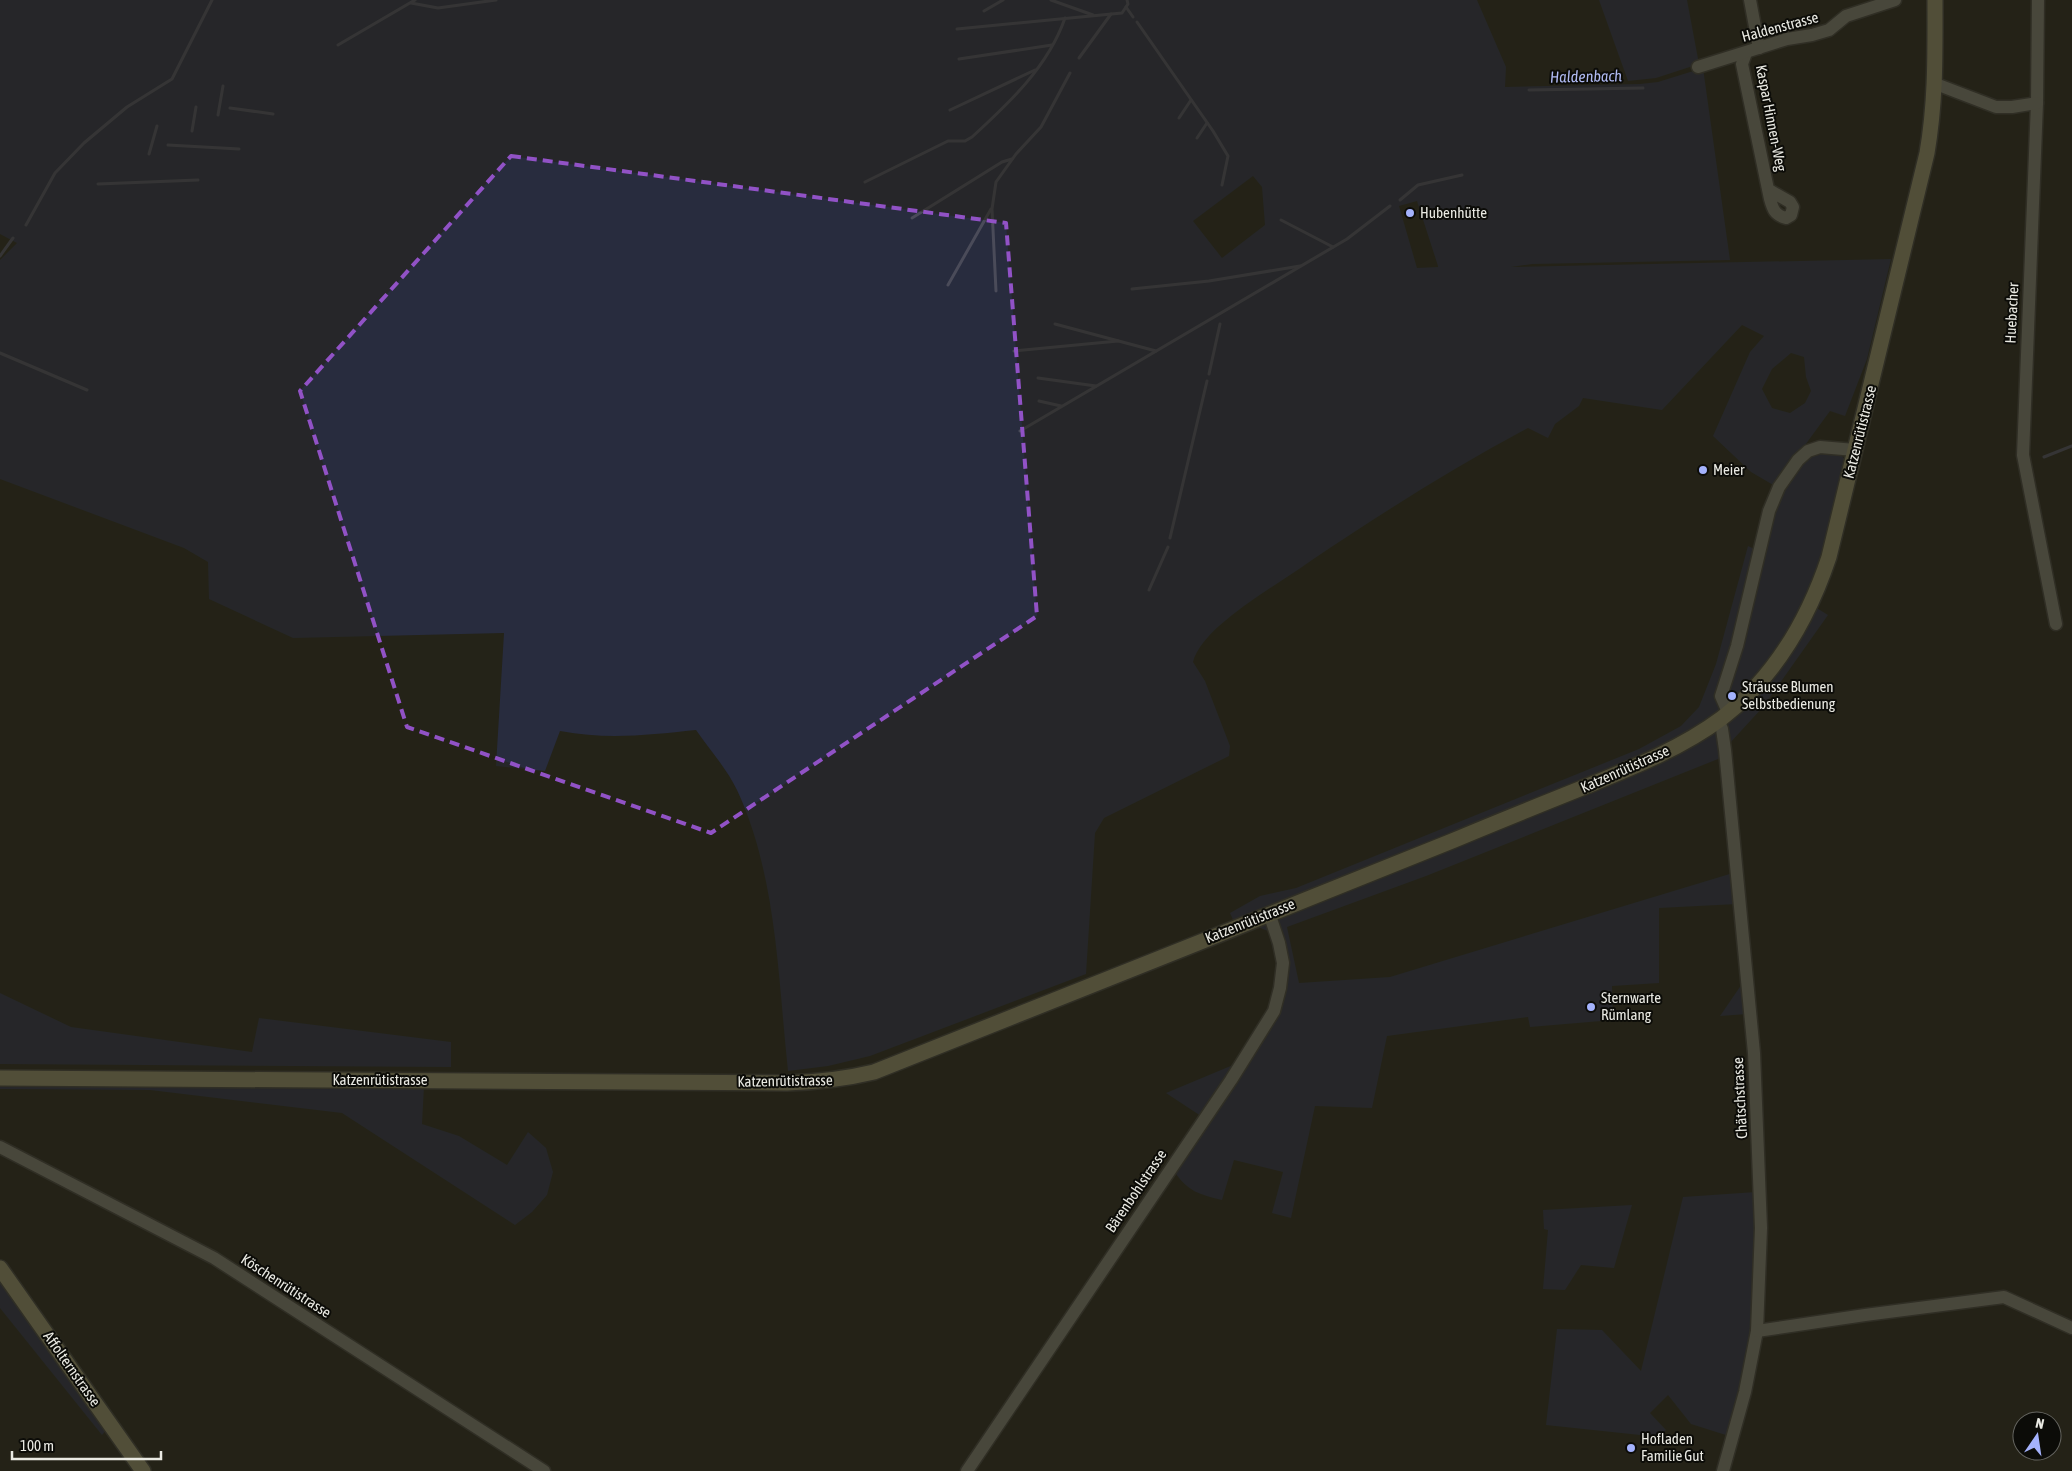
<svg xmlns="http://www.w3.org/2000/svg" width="2072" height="1471" viewBox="0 0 2072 1471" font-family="'Asap Condensed',sans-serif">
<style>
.green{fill:#282c3e;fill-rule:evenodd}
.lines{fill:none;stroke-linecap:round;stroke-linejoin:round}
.stream{stroke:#4a4b59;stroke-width:3}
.street-casing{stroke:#3e3d35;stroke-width:15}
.secondary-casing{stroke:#3e3d35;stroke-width:18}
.street{stroke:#747366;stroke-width:12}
.secondary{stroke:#888460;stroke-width:15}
.marked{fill:none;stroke:#9152c6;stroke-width:4;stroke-dasharray:10 6;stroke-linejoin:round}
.poi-dot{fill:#a4b2fc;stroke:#0c0c08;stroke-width:2}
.labels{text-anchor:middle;stroke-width:4;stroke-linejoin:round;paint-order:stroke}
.street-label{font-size:15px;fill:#eaeae3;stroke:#0c0c08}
.poi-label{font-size:15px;fill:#eaeae3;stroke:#0c0c08;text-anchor:start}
.water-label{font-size:16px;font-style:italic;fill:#b0baf2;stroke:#0c0c08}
</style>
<rect width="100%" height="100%" fill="#242318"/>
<g class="green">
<path d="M0,0H1477L1506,67L1505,87L1640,84L1658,82L1703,68L1730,260L1532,264L1511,267L1891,259L1867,359L1845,416L1830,411L1775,486L1751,472L1713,436L1750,352L1764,336L1742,325L1662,410L1583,398L1579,406L1555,424L1548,438L1528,428C1453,468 1382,513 1312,560C1281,582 1247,601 1219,626C1209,635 1196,649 1193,662L1205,681L1230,746L1229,756L1104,818L1095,833L1086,974L870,1056L828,1066L788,1071C778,979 777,876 737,790C727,769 709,749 696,730C649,735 607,740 560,731L545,771L496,766L504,633L293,638L209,599L208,562L184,548L0,479V260L17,243L0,234ZM1253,176L1262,187L1265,225L1222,258L1193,221ZM1417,201L1438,266V267L1417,268L1399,206ZM1791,353L1804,357L1806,377L1811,391L1805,403L1790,413L1772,408L1762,389L1772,369Z"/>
<path d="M1599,0H1687L1699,64L1656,78L1628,81Z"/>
<path d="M1819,451L1839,452L1845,460L1827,549L1807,602L1828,615L1763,707L1729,744L1723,757L1426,876L1287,927L1299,983L1390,977L1733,873L1737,904L1659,908V983L1612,986L1613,1020L1530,1027L1528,1017L1387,1036L1372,1108L1315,1106L1291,1218L1272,1213L1283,1172L1234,1160L1222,1200C1199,1194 1188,1192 1174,1171L1207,1120L1166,1093L1233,1065L1266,1014L1275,987L1277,964L1268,931L1258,927L1239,933L1230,913L1260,896L1296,888L1639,749L1681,726L1699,707L1716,664L1748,546L1761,552L1773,505L1805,456Z"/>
<path d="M1744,981L1747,1014L1720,1016Z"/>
<path d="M0,993L71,1027L252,1052L259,1018L451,1042V1067L0,1064Z"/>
<path d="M0,1082L424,1086L422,1124L459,1136L507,1165L528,1132L546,1148L553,1172L547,1195L532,1212L515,1225L342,1113L150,1090L0,1089Z"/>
<path d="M1756,1192L1754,1332L1729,1436L1691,1424L1668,1395L1650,1413L1666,1430L1659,1437L1546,1425L1557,1329L1602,1330L1641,1371L1683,1197Z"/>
<path d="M1632,1205L1614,1268L1581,1265L1565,1290L1543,1289L1548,1230L1544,1229L1543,1210Z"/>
<path d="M0,1280L107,1429L102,1435L0,1308Z"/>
</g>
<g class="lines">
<g class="stream">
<path d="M1051,0L1093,15"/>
<path d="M411,3L438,8L496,0"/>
<path d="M1126,7L1133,17"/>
<path d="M984,11L1003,0"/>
<path d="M1137,22L1213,131L1228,156L1222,185"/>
<path d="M957,29L1122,13L1128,4L1127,0"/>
<path d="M338,45L415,0"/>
<path d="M1079,58L1111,14"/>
<path d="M959,59L1052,45"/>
<path d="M1529,90L1643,88"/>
<path d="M230,108L273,114"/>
<path d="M950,110L1035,70"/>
<path d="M218,115L223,86"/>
<path d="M1179,118L1191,100"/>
<path d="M192,131L196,107"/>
<path d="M1197,138L1207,123"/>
<path d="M168,145L239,149"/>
<path d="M149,154L157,126"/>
<path d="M865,182L948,141H965L972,137C1009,103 1048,67 1065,18"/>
<path d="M98,184L198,180"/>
<path d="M1400,200L1418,185L1462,175"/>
<path d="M912,218L1002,162L1012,159"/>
<path d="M1281,220L1333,247"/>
<path d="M26,225L55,173L84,143L127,107L172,79L212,0"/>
<path d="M0,256L13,238"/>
<path d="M948,285L991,209"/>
<path d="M1132,289L1209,281L1300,266"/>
<path d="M996,291L992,209L996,182L1016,154L1041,127L1070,73"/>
<path d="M1055,324L1156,351"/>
<path d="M1014,351L1118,341"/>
<path d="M0,353L87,390"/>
<path d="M1209,374L1220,324"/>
<path d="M1038,378L1096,386"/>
<path d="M1039,401L1061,406"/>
<path d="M1020,431L1347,239L1390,206"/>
<path d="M2044,457L2072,446"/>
<path d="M1170,538L1207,381"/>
<path d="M1149,590L1168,547"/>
</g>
<defs>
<g id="street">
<path d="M1750,0L1759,48"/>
<path d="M2038,0L2037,103L2023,455L2056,624"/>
<path d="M1746,53L1742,64L1770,199C1773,210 1775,215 1786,218L1791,215L1793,207L1790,202L1769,190"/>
<path d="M1698,67L1787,39L1812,35L1829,30L1846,16L1895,0"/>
<path d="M1936,84L1996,107H2012L2037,103"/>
<path d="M1728,712L1721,696L1737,646L1769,511L1779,487L1798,460L1808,451L1820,447L1855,450"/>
<path d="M1718,720L1722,729L1725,750L1754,1053L1761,1228L1757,1331L1745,1392L1723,1471"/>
<path d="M0,1147L214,1258L544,1471"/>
<path d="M1757,1331L1865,1315L2004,1297L2072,1328"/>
<path d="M967,1471L1231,1080L1274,1011L1280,988L1283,963L1279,943L1269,913"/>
</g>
<g id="secondary">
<path d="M0,1078L787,1083C817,1082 845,1079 874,1072C1066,995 1260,919 1452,841C1497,822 1542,804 1587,786C1634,767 1682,748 1722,718C1776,676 1808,620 1829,557L1927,153C1936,100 1935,54 1935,0"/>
<path d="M0,1268L143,1471"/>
</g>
</defs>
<use href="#street" class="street-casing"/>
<use href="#secondary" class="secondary-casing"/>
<use href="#street" class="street"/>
<use href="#secondary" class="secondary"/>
</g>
<path d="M0 0H2072V1471H0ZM511,156L1006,223L1037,616L711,833L407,727L300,391Z" fill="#242318" fill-opacity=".55" fill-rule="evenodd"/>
<path class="marked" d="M511,156L1006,223L1037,616L711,833L407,727L300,391Z"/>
<g class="poi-dot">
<circle cx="1410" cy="213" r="5"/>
<circle cx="1703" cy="470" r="5"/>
<circle cx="1732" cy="696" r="5"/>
<circle cx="1591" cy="1007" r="5"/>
<circle cx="1631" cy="1448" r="5"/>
</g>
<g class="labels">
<g class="street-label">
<text transform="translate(1780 27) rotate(-15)" y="5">Haldenstrasse</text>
<text transform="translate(1771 118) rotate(79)" y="5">Kaspar Hinnen-Weg</text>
<text transform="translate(2012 313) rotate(-87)" y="5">Huebacher</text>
<text transform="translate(1860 432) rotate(-76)" y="5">Katzenrütistrasse</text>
<text transform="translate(1625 769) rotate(-24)" y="5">Katzenrütistrasse</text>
<text transform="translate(1250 921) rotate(-22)" y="5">Katzenrütistrasse</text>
<text x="380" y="1085">Katzenrütistrasse</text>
<text transform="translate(785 1081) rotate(-1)" y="5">Katzenrütistrasse</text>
<text transform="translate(1740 1098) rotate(-93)" y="5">Chätschstrasse</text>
<text transform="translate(1136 1191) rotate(-56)" y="5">Bärenbohlstrasse</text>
<text transform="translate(286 1286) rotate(33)" y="5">Köschenrütistrasse</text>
<text transform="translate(72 1369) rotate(55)" y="5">Affolternstrasse</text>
</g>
<g class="poi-label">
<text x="1420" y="218">Hubenhütte</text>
<text x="1713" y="475">Meier</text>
<text x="1742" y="692">Sträusse Blumen<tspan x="1742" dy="17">Selbstbedienung</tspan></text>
<text x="1601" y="1003">Sternwarte<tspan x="1601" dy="17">Rümlang</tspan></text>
<text x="1641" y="1444">Hofladen<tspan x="1641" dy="17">Familie Gut</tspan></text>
</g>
<g class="water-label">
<text transform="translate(1586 76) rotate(-1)" y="6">Haldenbach</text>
</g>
</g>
<g transform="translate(2037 1436) rotate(13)"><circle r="24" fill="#0c0c08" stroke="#656560"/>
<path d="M0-4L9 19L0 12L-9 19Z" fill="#a4b2fc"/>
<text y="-8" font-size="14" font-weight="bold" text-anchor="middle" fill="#eaeae3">N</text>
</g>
<path d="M12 1451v8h149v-8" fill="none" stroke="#eaeae3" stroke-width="2.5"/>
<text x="20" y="1451" font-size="15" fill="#eaeae3" stroke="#0c0c08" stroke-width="4" paint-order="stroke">100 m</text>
</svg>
